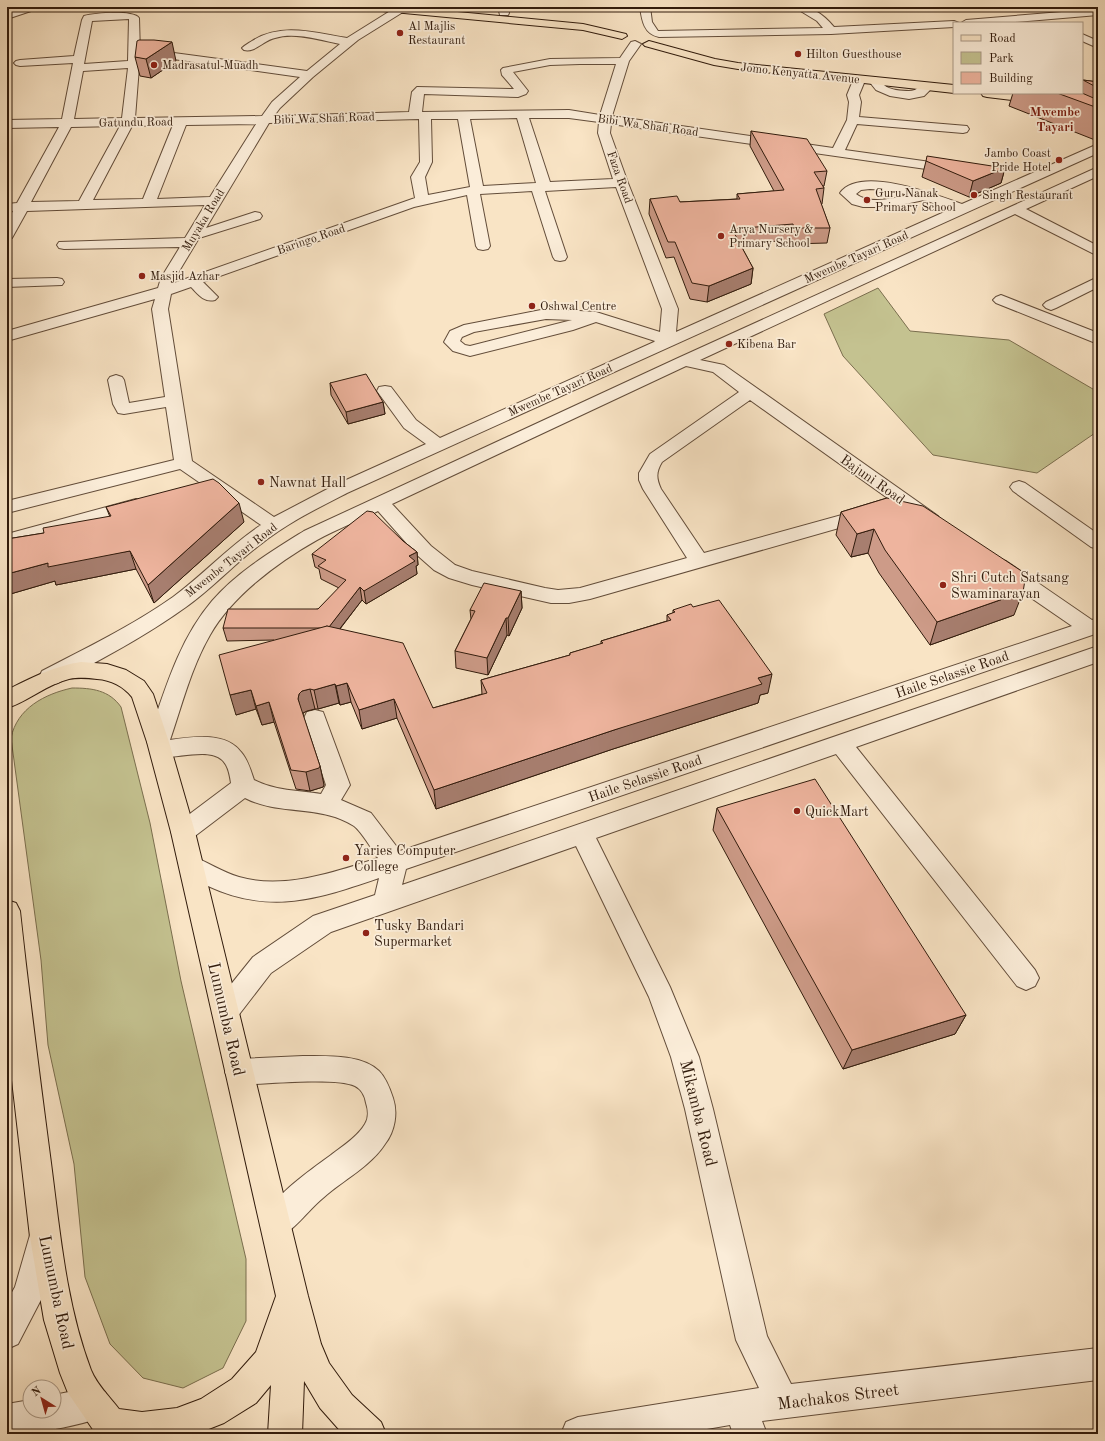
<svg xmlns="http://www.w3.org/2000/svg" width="1105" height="1441" viewBox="0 0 1105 1441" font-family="'Old Standard TT',serif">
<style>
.green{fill:#c4c290;stroke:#7a6e4e}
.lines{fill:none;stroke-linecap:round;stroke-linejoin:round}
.minor-casing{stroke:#634d3a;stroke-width:2}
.major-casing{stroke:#311b0c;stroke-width:2}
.highway-casing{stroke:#311b0c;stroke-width:2}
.minor{fill:#fbedd9;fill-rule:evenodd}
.major{fill:#f9e4c5;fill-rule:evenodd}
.highway{fill:#f9e4c5;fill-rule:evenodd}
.wall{fill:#cd9b88;stroke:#311b0c}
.shaded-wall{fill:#a77e6f;stroke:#311b0c}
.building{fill:#eeb49e;stroke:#311b0c}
.poi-dot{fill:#8f2418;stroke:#fbedd9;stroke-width:1.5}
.labels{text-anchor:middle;stroke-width:3.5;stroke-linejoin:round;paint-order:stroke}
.far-poi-label{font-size:12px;fill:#311b0c;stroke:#fbedd9;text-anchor:start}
.far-street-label{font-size:12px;fill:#311b0c;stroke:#fbedd9}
.far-neighbourhood-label{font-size:13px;font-weight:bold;fill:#7a1f14;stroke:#fbedd9}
.street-label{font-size:14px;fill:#311b0c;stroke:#fbedd9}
.poi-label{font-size:14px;fill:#311b0c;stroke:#fbedd9;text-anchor:start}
.near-street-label{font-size:17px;fill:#311b0c;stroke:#fbedd9}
</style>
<rect width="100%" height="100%" fill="#f9e4c5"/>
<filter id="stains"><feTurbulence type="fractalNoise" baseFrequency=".005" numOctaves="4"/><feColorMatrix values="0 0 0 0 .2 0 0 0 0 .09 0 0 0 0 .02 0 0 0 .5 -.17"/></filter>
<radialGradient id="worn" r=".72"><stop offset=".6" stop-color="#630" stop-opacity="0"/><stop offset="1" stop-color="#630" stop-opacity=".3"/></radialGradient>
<g class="green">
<path d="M878,288L910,331L1009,340L1098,392V431L1037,473L933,455L843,356L824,314Z"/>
<path d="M72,688C92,688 109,690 121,707L150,823L181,981L246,1259V1321L223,1368L183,1388L143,1378L110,1344L85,1277L74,1164L48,1045L41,960L11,738C17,708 45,694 72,688Z"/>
</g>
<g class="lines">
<defs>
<g id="minor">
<path d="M23,7H38L37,9L7,19V12Z"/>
<path d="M400,7L404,10L403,12L358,40L313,77L280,108L274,116L409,112L412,92L417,87L514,89L502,75L501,70L503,68L550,59L620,58L631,42L635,41L641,44L629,61L612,116L833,148L847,120L849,102L847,95L854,78L856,76H864L866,78L859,95L861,102L859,117L967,126L969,129L967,132L963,133L857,124L845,150L959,166L961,169L959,172L954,173L611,124L610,133L628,183L678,309L676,332L951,209L924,200L891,207H863L852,204L840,193C860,165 937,195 962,204L1098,144V153L347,493C318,508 287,523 261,544C235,563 213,588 186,607C146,636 101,659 58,683L50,685L42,683L39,677L42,671C86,648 132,626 173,597C203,575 229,546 261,525L180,469L7,513V501L174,460L166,407L124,414L118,413L113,404L108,380L110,377L116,375L122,377L124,380L129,403L165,397L152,309L155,299L7,341V331L158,288L161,278L180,247L64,249L59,248L57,245L59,242L185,238L205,205L27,211L12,238L7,239V222L13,211L7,210V204L17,203L59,127L7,128V120L62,119L73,63L20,66L16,65L14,63L16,61L20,60L74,56L82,20L84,16C95,13 133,10 139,18L140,54L145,51H159L307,71L340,44C320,40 295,32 275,38C264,40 255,53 244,50L242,48C245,45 249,43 252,41C282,22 315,33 347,38L395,8ZM129,19L128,61L84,64L92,21ZM140,54L145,57H159L300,77L272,102L262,116L135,118ZM580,64H616L600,115L569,110L422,112L424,94L518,97L526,94L528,91L513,72L550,65ZM128,68L122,118L74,119L83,71ZM517,118L536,183L483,186L470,119ZM529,118H569L599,122L598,133L613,179L550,182ZM419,119L420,162L411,177L415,198L174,283L175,278L199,238L260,219L262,216L260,213L255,212L206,228L269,123ZM431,119H458L470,187L428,195L425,177L432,162ZM256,124L210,197L157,199L186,125ZM173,125L143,199L93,200L132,126ZM120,126L79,201L31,202L71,127ZM616,187L662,309L660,332L596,312L546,309L464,325L450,331L444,342L453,351L470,356L573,330L596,322L655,341L654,342L440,438L416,420L391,387L385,386L379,387L377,391L404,428L426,444L335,485L274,517L192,461L168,309L171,294L191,287C198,294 204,303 215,300L218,297L203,282L414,207L467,195L476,246L478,249L483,250L488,249L490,246L480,194L532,191L553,257L555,260L560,261L565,260L567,257L545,191ZM870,189L886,190L909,195C893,198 870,205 856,194L861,190ZM546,319L572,320L470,346L465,345L460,341L462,337L474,332Z"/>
<path d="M498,7H508L509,13L508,15H500Z"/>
<path d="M640,7H650L652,22L658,31L823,28L817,21L794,7C813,7 822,13 834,27L954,21L959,23H954V27L831,34L659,37C644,34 642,21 640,7Z"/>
<path d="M1098,9V15L1004,23H961L966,20Z"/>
<path d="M1082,34L1098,41V48L1082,41Z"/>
<path d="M874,77C879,78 880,81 884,85C889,90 902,91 909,91C919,91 922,81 932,84L934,86L924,96L909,99L890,96L876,90L868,80L870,78Z"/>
<path d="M1098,167V176L1026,209L1098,246V256L1015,214L700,360L724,365L938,516L940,520L938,524L931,526L924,524L750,400L662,462C656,472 656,478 661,489L704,553L867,508L874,510L876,514L874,518L590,599L569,603H551L472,585L449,578L434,570L417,555L378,511C358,521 337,529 317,540C278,562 232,596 210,635C191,668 182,705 170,740C192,737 225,731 241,752C248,760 251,771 254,780C275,791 298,790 321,794L326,785L304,718L307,712L315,710L323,712L350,785L341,800L371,813L400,851L1072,626L992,571L989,566L992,561L999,559L1006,561L1092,620L1098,618V633L406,869L402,885L1098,646V662L856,747L1035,970L1039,978L1035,986L1026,990L1017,986L836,754L596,838L670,987L699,1057L713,1109L767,1336L791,1384L1098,1348V1380L762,1421L767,1434H733L730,1425L678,1434H561L566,1422L578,1417L759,1388L736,1340L685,1109L671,1057L649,997L576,846L331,932L271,973L234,1021L225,1024L216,1021L212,1012L216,1003L253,957L313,916L375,895L379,878C318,899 270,915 208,886C197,881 184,877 179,866L182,859L191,856C208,862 222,872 239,877C284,890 335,872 378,858C372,850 362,832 354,826C320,804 279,816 245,798L191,839L183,842L175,839L171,832L175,825L231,783C230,777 229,770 226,765C214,743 172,762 153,756L150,750L151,748L147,742C164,693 178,641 212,601C237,572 272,551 304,531L678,358ZM686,366L713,372L739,392L650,454L639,473V480L643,489L687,558L580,588L558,590L545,588L472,571L455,565L431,546L392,504Z"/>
<path d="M1098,277V287L1056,308L1051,310L1046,308L1043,305L1046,302Z"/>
<path d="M57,278L62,279L64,282L62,285L7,287V279Z"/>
<path d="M1001,295L1098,333V344L996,303L993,300L996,297Z"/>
<path d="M1019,481L1025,483L1098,534V549L1091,547L1013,491L1010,487L1013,483Z"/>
<path d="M136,499L143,501L145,505L143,509L7,546V534Z"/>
<path d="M303,1056C326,1056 362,1054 379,1071C386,1078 390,1089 393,1098C398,1113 395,1131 385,1144C370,1167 343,1180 323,1198C307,1211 295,1231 275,1239L264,1235L260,1224C271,1197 308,1172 331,1155C343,1146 358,1136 365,1124C369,1118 368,1109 366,1103C365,1096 361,1089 355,1086C337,1077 262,1084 239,1085L229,1081L225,1072L229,1063L239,1059Z"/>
<path d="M43,1224L54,1228L58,1239L45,1292L18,1344L7,1349V1301L15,1287L32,1228Z"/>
<path d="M93,1387L105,1392L110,1404L105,1416C79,1426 35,1434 7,1434V1404L30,1400V1411H54V1395Z"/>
</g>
<path id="major" d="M81,662L107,664L126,670L144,681L153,694L169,742L195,832L308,1296L321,1344L329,1363L352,1395L381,1422L386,1434H343L320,1408L304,1381L302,1434H268L271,1385L256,1403L224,1423L196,1434H96L68,1393L60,1373L44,1320L30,1237L10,1063L7,1035V900L16,903L20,911C29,995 40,1079 51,1163C60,1232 66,1304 91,1370C97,1385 110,1397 119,1409L142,1412L177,1408L201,1399L232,1379L256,1352L276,1296L171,832L147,742L132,697C123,686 111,680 97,679C88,678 79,677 69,679C47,684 29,701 7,708V690C31,678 54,666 81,662Z"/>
<g id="highway">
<path d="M367,7H405L583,24L626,34L627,36L622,39L583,30L372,10Z"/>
<path d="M649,41L715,59L738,63L954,85V93L738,69L714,65L645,46L643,44Z"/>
<path d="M981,93H1018L1098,102V110L987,97L983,96Z"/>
</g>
</defs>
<use href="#minor" class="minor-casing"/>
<use href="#major" class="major-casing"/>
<use href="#highway" class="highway-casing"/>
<use href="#minor" class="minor"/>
<use href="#major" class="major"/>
<use href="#highway" class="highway"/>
</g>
<g class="wall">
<path d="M135,57L176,61L151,78L140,76Z"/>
<path d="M1083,80L1098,82V139L1095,140L1009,106L1013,93H1082V83Z"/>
<path d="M751,131L827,171L824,186H823L824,188L822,204H821L830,228L827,243L791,244L790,240L740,244L753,268L751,284L707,302L690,299L674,257L666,258L649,214L650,199L680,202L737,199V194L774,191L750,146Z"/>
<path d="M926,161L1005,168L1001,183L969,197L922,177Z"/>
<path d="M330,383L383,402L385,414L348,424L331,395Z"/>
<path d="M887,498L1014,615L930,645L879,573L868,553L851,557L836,535L841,512Z"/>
<path d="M106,507L244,522L154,603L136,569L56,585L55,581L7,595V539L44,533L110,517Z"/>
<path d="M403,541L417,552L418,565L416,566L417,574L366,604L362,600L340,629L433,708L482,694L481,680L570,655V653L601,644V641L667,621V615L673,613V610L768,693L760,695L758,703L613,749L436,809L397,718L362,729L351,702L340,705L339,703L318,709H315L307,711L303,713V715L320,766L324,785L323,787L310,791L296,789L274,722L262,725L256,709L236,715L274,640L227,641L223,628L318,609L339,588L321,579L319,569L315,567L312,554Z"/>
<path d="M521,591L522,608L509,636L507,635L488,675L456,668L455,651L471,619L470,610Z"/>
<path d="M717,808L966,1015L955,1034L843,1069L713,830Z"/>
</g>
<g class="shaded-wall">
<path d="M172,42L176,61L151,78L146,59Z"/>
<path d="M1098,132V139L1095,140Z"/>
<path d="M1005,168L1001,183L969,197L973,181Z"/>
<path d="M753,268L751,284L707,302L709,286Z"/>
<path d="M383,402L385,414L348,424L346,412Z"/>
<path d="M239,503L244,522L154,603L148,585Z"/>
<path d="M874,529L868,553L851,557L857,534Z"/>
<path d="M130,551L136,569L56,585L55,581L7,595V574L48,563Z"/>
<path d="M417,552L418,565L416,566L417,574L366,604L364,591L409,556Z"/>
<path d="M360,587L362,600L331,640L328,628Z"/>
<path d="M521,591L522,608L509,636L508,618Z"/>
<path d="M1023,592L1014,615L930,645L937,622Z"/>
<path d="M506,618L507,635L488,675L487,658Z"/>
<path d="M772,674L768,693L760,695L758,703L613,749L436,809L434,790L614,730L758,678Z"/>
<path d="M347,683L351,702L340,705L336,686Z"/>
<path d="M335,684L339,703L318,709L314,690Z"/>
<path d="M310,689L315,709L307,711L303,713V718L298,699L299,694L302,691Z"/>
<path d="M251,690L256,709L236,715L230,695Z"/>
<path d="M394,699L397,718L362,729L359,710Z"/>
<path d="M269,702L274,722L262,725L256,706Z"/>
<path d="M320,766L324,785L323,787L310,791L306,772Z"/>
<path d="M966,1015L955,1034L843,1069L852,1050Z"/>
</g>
<g class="building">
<path d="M139,40H154L172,42L146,59L135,57L137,41Z"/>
<path d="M1083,80L1098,82V88Z"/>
<path d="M1057,93H1082L1098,100V108Z"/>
<path d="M751,131L807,139L827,171L814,172L824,188L816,189L830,228H794L793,224L732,229L753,268L709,286L692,283L675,242H668L650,199L677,196L680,202L740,199L737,194L784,190Z"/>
<path d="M927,156L1005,168L973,181L926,161Z"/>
<path d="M366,374L383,402L346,412L330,383Z"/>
<path d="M213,479L219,483L239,503L148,585L130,551L48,567V563L7,574V539L44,533L43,528L111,516L106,507Z"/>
<path d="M887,498L923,506L1026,574L1023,592L937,622L885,550L874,529L857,534L841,512Z"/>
<path d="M367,511L373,512L403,541L417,552L409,556L415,561L364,591L360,587L329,627L327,626L322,628H223L228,609H318L346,580L318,566L326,560L312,554Z"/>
<path d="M484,583L521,591L508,618H506L487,658L455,651L475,611L470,610Z"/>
<path d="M719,600L772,674L758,678L762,684L614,730L434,790L394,699L359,710L347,683L336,686L335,684L314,690L310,689L302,691L299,694L298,699L320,766L319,768L306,772L291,770L269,702L256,706L251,690L230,695L219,655L327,626L403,643L433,708L487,693L481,680L570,655V653L603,643L601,641L671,620L667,615L675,612L673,610L691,604L693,607Z"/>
<path d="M815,779L966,1015L852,1050L717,808Z"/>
</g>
<g class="poi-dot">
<circle cx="400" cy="33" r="4"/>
<circle cx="798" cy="54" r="4"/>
<circle cx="154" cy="65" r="4"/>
<circle cx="1059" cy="160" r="4"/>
<circle cx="974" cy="195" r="4"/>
<circle cx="867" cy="200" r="4"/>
<circle cx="721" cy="236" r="4"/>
<circle cx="142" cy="276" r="4"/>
<circle cx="532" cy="306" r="4"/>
<circle cx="729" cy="344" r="4"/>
<circle cx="261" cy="482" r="4"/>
<circle cx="943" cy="585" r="4"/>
<circle cx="797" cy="811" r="4"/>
<circle cx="346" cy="858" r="4"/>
<circle cx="366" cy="933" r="4"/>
</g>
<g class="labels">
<g class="far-poi-label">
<text x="408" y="30">Al Majlis<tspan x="408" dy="14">Restaurant</tspan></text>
<text x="806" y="58">Hilton Guesthouse</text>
<text x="162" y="69">Madrasatul Muadh</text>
<text x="1051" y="157" text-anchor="end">Jambo Coast<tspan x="1051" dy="14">Pride Hotel</tspan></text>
<text x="875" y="197">Guru Nanak<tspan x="875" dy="14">Primary School</tspan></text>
<text x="982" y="199">Singh Restaurant</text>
<text x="729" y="233">Arya Nursery &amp;<tspan x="729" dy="14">Primary School</tspan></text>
<text x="150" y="280">Masjid Azhar</text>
<text x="540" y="310">Oshwal Centre</text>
<text x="737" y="348">Kibena Bar</text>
</g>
<g class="far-street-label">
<text transform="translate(800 73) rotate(6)" y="4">Jomo Kenyatta Avenue</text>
<text transform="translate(324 118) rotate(-2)" y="4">Bibi Wa Shafi Road</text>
<text transform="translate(136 122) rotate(-1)" y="4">Gatundu Road</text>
<text transform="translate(648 125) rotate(8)" y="4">Bibi Wa Shafi Road</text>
<text transform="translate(620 177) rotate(70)" y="4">Faza Road</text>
<text transform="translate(203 220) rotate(-59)" y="4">Muyaka Road</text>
<text transform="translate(311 239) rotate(-19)" y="4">Baringo Road</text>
<text transform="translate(856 257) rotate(-24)" y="4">Mwembe Tayari Road</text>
<text transform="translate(560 390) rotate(-24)" y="4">Mwembe Tayari Road</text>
<text transform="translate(231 560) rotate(-38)" y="4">Mwembe Tayari Road</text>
</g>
<g class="far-neighbourhood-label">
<text x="1055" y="116">Mwembe<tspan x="1055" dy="15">Tayari</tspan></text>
</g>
<g class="street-label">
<text transform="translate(873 479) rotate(35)" y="5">Bajuni Road</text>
<text transform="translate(952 674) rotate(-19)" y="5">Haile Selassie Road</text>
<text transform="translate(645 778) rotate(-19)" y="5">Haile Selassie Road</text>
</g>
<g class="poi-label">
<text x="269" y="487">Nawnat Hall</text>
<text x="951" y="582">Shri Cutch Satsang<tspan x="951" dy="16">Swaminarayan</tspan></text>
<text x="805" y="816">QuickMart</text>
<text x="354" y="855">Yaries Computer<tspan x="354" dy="16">College</tspan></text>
<text x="374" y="930">Tusky Bandari<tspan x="374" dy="16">Supermarket</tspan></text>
</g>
<g class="near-street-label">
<text transform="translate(227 1019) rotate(77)" y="6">Lumumba Road</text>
<text transform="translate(699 1113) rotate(76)" y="6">Mikamba Road</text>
<text transform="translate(57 1292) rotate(78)" y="6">Lumumba Road</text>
<text transform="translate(838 1396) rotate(-7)" y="6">Machakos Street</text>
</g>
</g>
<rect width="1105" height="1441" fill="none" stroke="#f9e4c5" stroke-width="24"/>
<rect x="8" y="8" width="1089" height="1425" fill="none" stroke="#311b0c" stroke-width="2"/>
<rect x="12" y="12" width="1081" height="1417" fill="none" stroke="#311b0c"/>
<rect x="953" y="22" width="130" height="72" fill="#fbedd9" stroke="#aa9987"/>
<rect x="961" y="35" width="20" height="6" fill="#f9e4c5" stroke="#aa9987"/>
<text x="989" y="42" font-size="12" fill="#311b0c">Road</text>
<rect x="961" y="52" width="20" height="12" fill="#c4c290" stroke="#aa9987"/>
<text x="989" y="62" font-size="12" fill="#311b0c">Park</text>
<rect x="961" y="72" width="20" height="12" fill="#eeb49e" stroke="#aa9987"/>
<text x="989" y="82" font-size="12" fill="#311b0c">Building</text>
<g transform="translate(42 1399) rotate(323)"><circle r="19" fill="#fbedd9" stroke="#aa9987"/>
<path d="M0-3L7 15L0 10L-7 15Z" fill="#8f2418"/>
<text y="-6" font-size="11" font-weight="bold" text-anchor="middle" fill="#311b0c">N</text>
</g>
<rect width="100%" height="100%" filter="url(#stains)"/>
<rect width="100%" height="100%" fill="url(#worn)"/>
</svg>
